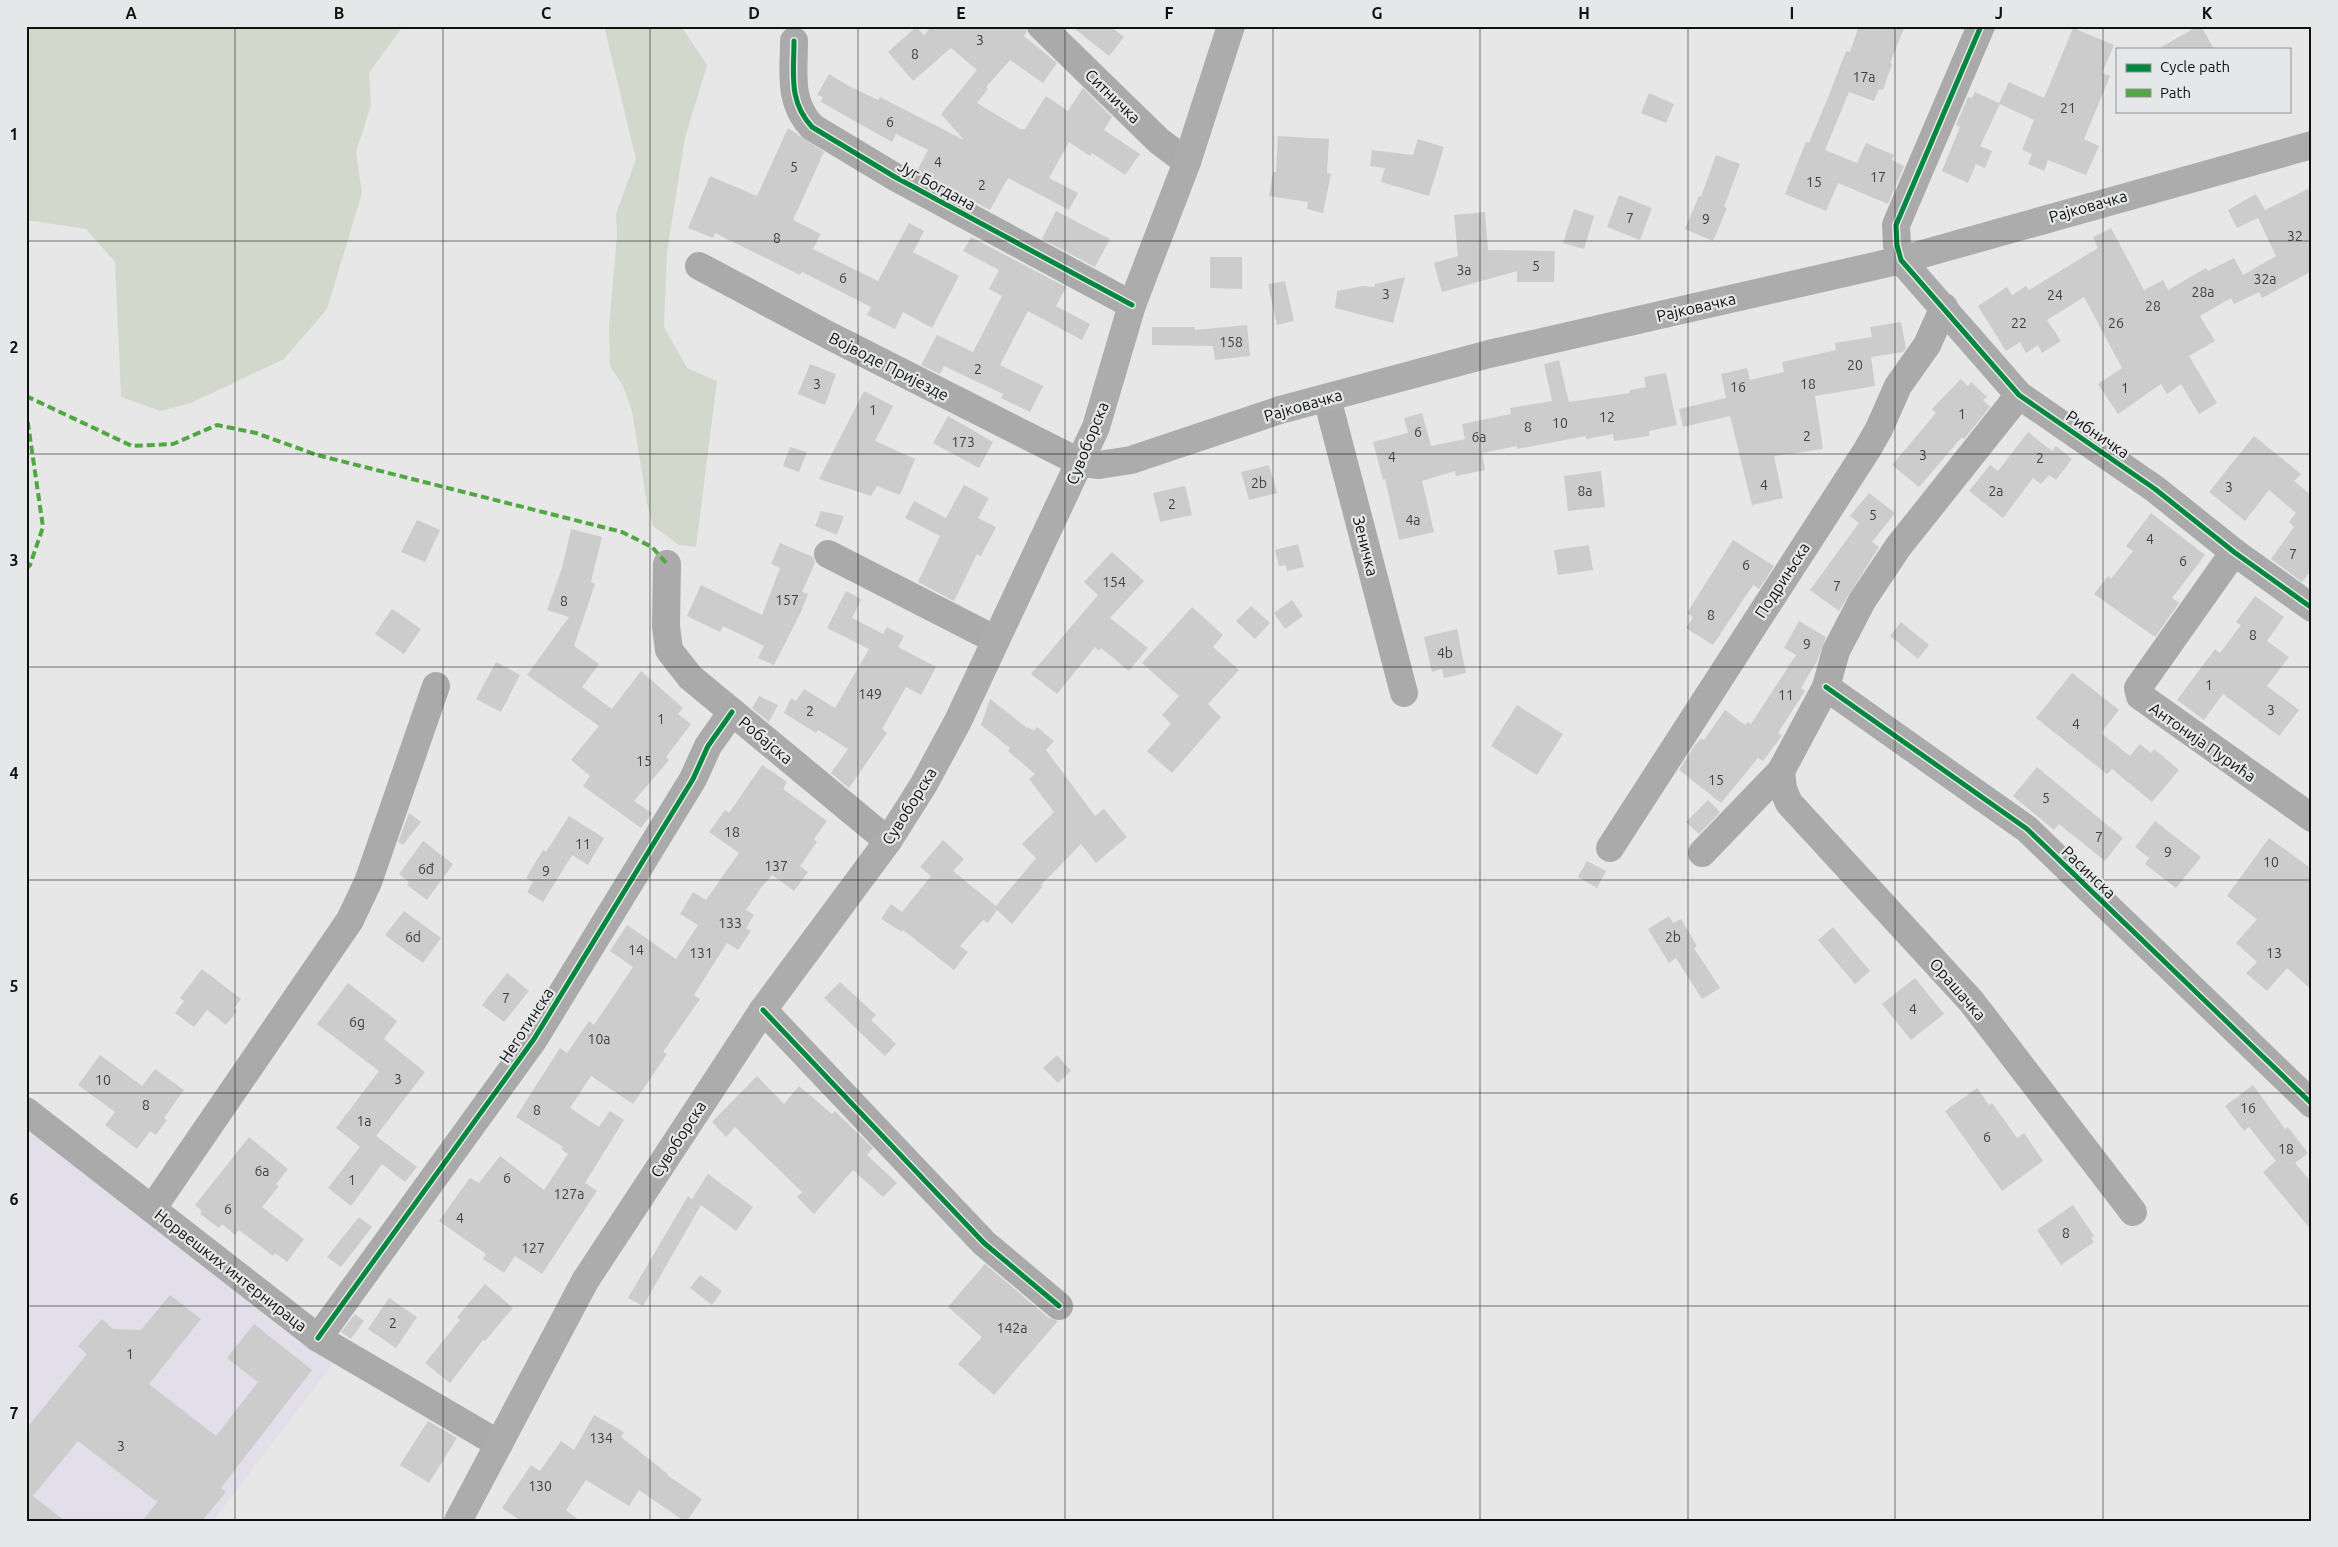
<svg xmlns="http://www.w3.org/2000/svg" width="2338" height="1547" viewBox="0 0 2338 1547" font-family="Ubuntu,sans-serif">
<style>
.industrial{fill:#e2dfeb}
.green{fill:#d2d9cc}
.building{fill:#cdcccc}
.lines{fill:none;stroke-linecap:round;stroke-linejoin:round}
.minor{stroke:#aaa;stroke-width:28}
.major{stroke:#acacac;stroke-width:28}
.quiet{stroke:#51a842;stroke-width:4;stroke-dasharray:8 4;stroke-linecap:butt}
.cycleway-casing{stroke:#e6e7e8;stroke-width:8}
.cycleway{stroke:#00873e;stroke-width:5}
.grid{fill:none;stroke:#101111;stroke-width:1;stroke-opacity:0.55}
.labels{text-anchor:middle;stroke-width:4.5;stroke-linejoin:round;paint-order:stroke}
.number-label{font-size:14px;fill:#3f4040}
.street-label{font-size:16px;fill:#101111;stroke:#e6e7e8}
.neatline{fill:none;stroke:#101111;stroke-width:2}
.grid-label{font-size:16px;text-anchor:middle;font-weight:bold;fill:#101111}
</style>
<rect width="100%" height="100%" fill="#e7e7e7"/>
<path class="industrial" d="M26,1111L342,1352L213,1521H26Z"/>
<g class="green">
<path d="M26,26H403L369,73L371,105L356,152L362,193L327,309L284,359L191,403L161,411L121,397L115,262L86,229L26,220Z"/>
<path d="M604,26H681L707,65L685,138L667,252L664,327L687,368L717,381L696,547L679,545L653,526L647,504L632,411L623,386L610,366L609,326L617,236L616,214L636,159Z"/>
</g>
<g class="building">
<path d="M932,26H1026L1027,32L1024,36L1057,63L1043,83L1010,60L986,87L988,89L977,103L1020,129H1025L1046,96L1068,111L1083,88L1112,117L1104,130L1140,154L1125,175L1092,153L1090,156L1069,142L1049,178L1078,193L1069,210L1008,178L990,210L917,171L928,150L896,134L892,142L821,102L823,97L817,95L829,74L849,86L878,100L880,97L964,140L941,114L977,70L951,48L913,81L888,52L916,27L924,35Z"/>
<path d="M1071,26H1110L1124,37L1109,56Z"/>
<path d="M1859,26H1905L1890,63L1892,64L1883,90L1879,89L1874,101L1849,92L1825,150L1857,163L1866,143L1894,155L1892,160L1904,166L1888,204L1838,183L1826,211L1785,194L1806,142L1809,143L1829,95L1846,51L1850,52Z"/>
<path d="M2198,26H2201L2214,49H2158Z"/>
<path d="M2073,28L2114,45L2102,73L2110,76L2084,139L2099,146L2086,175L2048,160L2044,171L2028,164L2032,154L2022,150L2034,120L2000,104L1980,146L1992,151L1985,168L1976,164L1968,183L1942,171L1960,127L1956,125L1968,97L1972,98L1975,92L1999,103L2009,82L2044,98Z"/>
<path d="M1649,93L1674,104L1666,123L1641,113Z"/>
<path d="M788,128L824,152L793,220L821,234L813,249L878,281L909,223L924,231L913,252L959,276L932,328L903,312L895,329L867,315L871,307L802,272L800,275L715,233L713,238L688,228L710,176L757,196Z"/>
<path d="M1278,136L1329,139L1327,173L1331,174L1323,213L1307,209L1308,202L1269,196L1273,172H1276Z"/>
<path d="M1418,139L1444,147L1429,196L1381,182L1385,168L1370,166L1372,150L1413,155Z"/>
<path d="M1716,155L1740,164L1724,207L1727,208L1713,241L1685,229L1699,196L1701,197Z"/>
<path d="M2312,187V271L2262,298L2259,292L2234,304L2231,298L2200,316L2215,341L2189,356L2217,403L2199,414L2181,384L2167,394L2161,384L2118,414L2098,384L2122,368L2084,297L2047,320L2061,341L2042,353L2038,345L2026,353L2020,342L2006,351L1978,306L2007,287L2012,295L2026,286L2029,290L2098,248L2093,237L2111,228L2144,290L2163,280L2168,290L2206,268L2208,271L2234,258L2243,275L2276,256L2258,218L2237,228L2228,210L2256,194L2265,210Z"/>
<path d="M1619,195L1652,208L1640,240L1607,227Z"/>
<path d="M1574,209L1594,216L1584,249L1563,243Z"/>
<path d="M1056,211L1110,239L1095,267L1042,239Z"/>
<path d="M1485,212L1488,250L1555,251L1554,282H1517V271L1442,292L1434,263L1458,256L1454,215Z"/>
<path d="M971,237L1066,287L1056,306L1090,324L1082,340L1028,311L1000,365L1043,386L1030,412L1001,398L1003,394L944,366L940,374L921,365L937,335L973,352L1002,296L989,289L999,270L963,251Z"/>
<path d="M1210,257H1242V289L1210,288Z"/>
<path d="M1405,277L1393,323L1335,308L1337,291L1363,286L1374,287L1375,284Z"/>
<path d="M1285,281L1294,321L1277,325L1268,284Z"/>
<path d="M1901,322L1906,348L1903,352L1871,357L1875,386L1815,396L1823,449L1774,456L1783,498L1752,505L1730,416L1683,427L1679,409L1726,398L1721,374L1747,368L1750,380L1784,372L1782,362L1836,350L1835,343L1872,337L1870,327Z"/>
<path d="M1247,325L1250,356L1215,360L1213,346L1152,345V327H1195V330Z"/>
<path d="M1559,360L1569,402L1630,393V390L1646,387L1644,377L1666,373L1677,425L1649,431V436L1614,441L1613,434L1586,439V436L1517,449V446L1482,453L1485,470L1456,476L1455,471L1422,481L1434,532L1399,540L1385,479L1383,480L1373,442L1408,433L1404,418L1422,413L1431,446L1465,439L1462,424L1511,414L1510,408L1552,401L1544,364Z"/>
<path d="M810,364L836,374L825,405L798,394Z"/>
<path d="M1961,379L1968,386L1971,382L1987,397L1983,400L1990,407L1964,439L1962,437L1919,487L1892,465L1936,413L1932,409Z"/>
<path d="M864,391L893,406L875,441L915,459L900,495L877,486L871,496L819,479Z"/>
<path d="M948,416L993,442L979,468L933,443Z"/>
<path d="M2028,432L2052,451L2056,446L2072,459L2056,480L2049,475L2041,484L2033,478L2003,518L1969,491L1990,465L1998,471Z"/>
<path d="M2254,436L2301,474L2294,481L2311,495L2312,493V569L2302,582L2271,559L2294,527L2289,522L2296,513L2269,490L2245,521L2209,492Z"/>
<path d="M790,447L807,452L799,472L783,466Z"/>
<path d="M1269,465L1277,493L1249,500L1241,472Z"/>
<path d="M1601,471L1605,507L1568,511L1564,476Z"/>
<path d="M964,485L989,498L978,518L996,527L981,556L977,554L954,601L918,582L940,536L905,518L914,501L946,518Z"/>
<path d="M1185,486L1192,515L1160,522L1153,493Z"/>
<path d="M1869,493L1895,513L1872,542L1879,547L1839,611L1810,590L1859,523L1850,516Z"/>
<path d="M821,511L844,516L837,535L815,526Z"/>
<path d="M2151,513L2205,555L2172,598L2179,603L2155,637L2094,594L2108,576L2111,579L2133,551L2126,546Z"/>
<path d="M417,520L440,530L425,562L401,552Z"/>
<path d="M571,529L602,537L591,582L595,584L574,646L599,664L582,687L612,709L641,671L683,708L678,714L691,724L666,757L669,760L634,801L652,813L641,828L583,786L590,776L571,760L599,726L527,675L569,617L547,610L562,568Z"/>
<path d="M1733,540L1774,566L1759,589L1753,585L1713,645L1686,628L1693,617L1687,613Z"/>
<path d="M780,543L813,557L815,563L802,592L808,594L800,614L774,665L758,658L764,646L723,626L720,632L687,616L701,585L762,615L780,568L771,564Z"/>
<path d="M1298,544L1304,567L1287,571L1286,565L1279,566L1275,550Z"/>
<path d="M1589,545L1593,570L1558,575L1554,550Z"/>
<path d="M1112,552L1144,581L1110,618L1148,648L1129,671L1101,648L1099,651L1095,647L1057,694L1031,674L1098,595L1084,582Z"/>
<path d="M846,591L861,599L852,618L883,634L887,627L904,636L898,647L936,667L921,695L906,687L882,729L887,733L849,788L831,773L848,749L818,730L816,733L784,713L791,698L796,701L804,689L835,708L869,649L827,628Z"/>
<path d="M2255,596L2284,617L2267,641L2289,657L2267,686L2299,710L2279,736L2223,694L2204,720L2177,700L2215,649L2220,653L2241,625L2236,622Z"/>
<path d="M1292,600L1303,616L1285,629L1274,613Z"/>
<path d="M1251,606L1270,623L1255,639L1236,621Z"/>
<path d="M1192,607L1223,635L1213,647L1239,670L1208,704L1221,717L1172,773L1147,751L1171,724L1162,715L1179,696L1142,663Z"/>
<path d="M392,609L421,629L404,654L375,634Z"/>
<path d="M1799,621L1826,637L1817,661L1801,688L1805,691L1778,733L1782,736L1781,737L1763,761L1758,758L1721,803L1679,770L1695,745L1701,738L1704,740L1725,710L1745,725L1748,722L1751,724L1796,655L1784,648Z"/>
<path d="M1901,622L1929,645L1918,659L1890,636Z"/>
<path d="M1457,629L1466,673L1444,678L1442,669L1432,672L1424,637Z"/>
<path d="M496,662L520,675L501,712L476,699Z"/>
<path d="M2072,673L2119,710L2101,733L2130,756L2140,744L2151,753L2154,749L2179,770L2152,802L2112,769L2107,774L2036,718Z"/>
<path d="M759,696L778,705L769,722L752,708Z"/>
<path d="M990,699L1027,728L1028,727L1034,731L1037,727L1054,741L1046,750L1095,816L1104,809L1127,837L1096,863L1081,844L1041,885L1043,886L1012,924L997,910L988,923L983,920L960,946L968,952L954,970L903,930L902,932L881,919L891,904L902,912L931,876L920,867L943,840L964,859L953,871L996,906L1036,858L1022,844L1054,812L1029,779L1035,774L1008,751L1010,748L981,725Z"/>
<path d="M1517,705L1563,734L1537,775L1491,746Z"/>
<path d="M762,765L787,782L783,789L827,821L814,839L817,842L800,866L808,872L794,891L772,875L761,888L746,910L754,915L746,928L751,931L738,950L727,943L694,995L700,999L663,1052L667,1054L633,1104L591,1076L570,1108L599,1127L610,1111L624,1120L585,1183L597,1191L542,1274L515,1256L504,1273L483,1259L486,1254L439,1221L470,1178L479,1183L500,1156L544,1190L568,1154L561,1149L563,1147L516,1117L560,1048L567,1053L589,1021L594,1025L633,967L610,951L627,925L676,959L698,925L680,914L693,892L706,900L739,853L709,832L725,810L729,813Z"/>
<path d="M2037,767L2123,838L2105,861L2059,824L2054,830L2013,796Z"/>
<path d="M1708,800L1720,812L1699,834L1686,822Z"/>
<path d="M409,813L421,822L403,845L398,842Z"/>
<path d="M569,816L604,838L588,865L572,855L543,902L527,892L533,882L526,878L543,850L546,852Z"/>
<path d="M2155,821L2201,857L2176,888L2145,864L2149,858L2135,847Z"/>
<path d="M2269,838L2312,869V990L2287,968L2267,991L2246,973L2257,962L2236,943L2257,919L2227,896Z"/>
<path d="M423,841L453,864L427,900L407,885L409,882L399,874Z"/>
<path d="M1587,861L1606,871L1597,888L1578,877Z"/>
<path d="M404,911L441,938L423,963L385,935Z"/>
<path d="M1669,916L1673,923L1681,919L1697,946L1694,948L1720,988L1702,999L1676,958L1669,963L1648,929Z"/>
<path d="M1833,927L1870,971L1855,984L1818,940Z"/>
<path d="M202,969L241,999L234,1008L237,1011L226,1025L207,1010L194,1027L175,1013L184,1001L180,998Z"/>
<path d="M507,973L529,991L504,1022L482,1005Z"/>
<path d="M1915,978L1944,1014L1911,1040L1882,1004Z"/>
<path d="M840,982L876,1015L871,1020L896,1044L885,1056L824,998Z"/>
<path d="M348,983L397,1021L384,1039L425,1072L376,1136L417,1167L405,1182L382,1164L351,1206L328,1188L360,1147L336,1128L379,1071L317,1024Z"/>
<path d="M100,1055L142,1086L155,1069L184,1090L164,1118L167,1120L156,1135L150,1131L137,1149L105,1125L115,1112L78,1085Z"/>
<path d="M1057,1055L1071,1071L1058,1083L1043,1068Z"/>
<path d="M757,1076L784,1104L799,1086L832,1114L835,1111L873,1148L867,1155L897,1183L883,1197L853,1170L814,1214L797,1197L802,1192L735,1127L726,1137L712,1122Z"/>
<path d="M2253,1085L2285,1129L2288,1127L2308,1153L2295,1163L2312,1183V1231L2263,1172L2276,1161L2249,1127L2244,1131L2225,1106Z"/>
<path d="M1977,1088L1989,1105L1992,1103L2017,1138L2024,1133L2043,1161L2002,1191L1945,1111Z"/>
<path d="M249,1137L288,1169L276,1184L279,1186L262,1207L304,1239L287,1262L275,1253L273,1256L239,1230L235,1235L222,1224L219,1228L200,1214L202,1211L195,1205Z"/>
<path d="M708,1174L753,1207L736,1231L701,1205L643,1306L628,1298L688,1196L692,1199Z"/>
<path d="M2073,1205L2094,1236L2091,1238L2094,1242L2061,1265L2037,1230Z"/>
<path d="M359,1217L372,1227L341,1267L327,1257Z"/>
<path d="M985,1264L1049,1318L1058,1321L994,1395L958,1364L982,1337L948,1307Z"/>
<path d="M700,1275L722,1291L712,1305L690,1288Z"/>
<path d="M485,1284L513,1308L485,1341L483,1340L450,1383L425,1363L460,1320L457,1317Z"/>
<path d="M170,1295L201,1319L149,1384L216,1436L258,1382L227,1358L254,1324L312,1370L221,1488L226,1492L202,1521H142L157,1502L78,1441L33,1496L65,1521H26V1429L87,1354L78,1346L102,1319L113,1329L141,1330Z"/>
<path d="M389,1298L417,1317L396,1348L368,1329Z"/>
<path d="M355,1314L364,1321L351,1339L341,1332Z"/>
<path d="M594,1415L624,1432L621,1437L668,1474L667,1475L702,1499L687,1521H684L639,1490L629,1506L586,1480L566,1510L580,1521H521L502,1508L531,1465L540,1471L561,1441L574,1450Z"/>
<path d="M428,1421L457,1438L429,1483L400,1465Z"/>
</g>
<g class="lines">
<g class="minor">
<path d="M1041,26L1159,141L1187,162"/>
<path d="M1981,26L1896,225L1897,245L1901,260L2019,395L2155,489L2234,552L2312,608"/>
<path d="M794,41C794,74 788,101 812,127L895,177L1132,305"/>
<path d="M699,266L830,336L1081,463"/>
<path d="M1327,398L1404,693"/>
<path d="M2234,552L2138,688L2140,696L2312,818"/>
<path d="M828,554L996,640"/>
<path d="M667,564L666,626L669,650L690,677L888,841"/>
<path d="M1826,687L2027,829L2312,1104"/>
<path d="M1781,771L1783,789L1789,803L1971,1001L2133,1212"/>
<path d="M1610,848L1867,450L1879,429L1898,386L1927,345L1944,307"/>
<path d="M1702,853L1781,771L1826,687L1836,651L1862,601L1898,547L2019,395"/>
<path d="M763,1010L984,1243L1059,1306"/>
<path d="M26,1111L318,1338L499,1444"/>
<path d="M152,1209L350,920L368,882L436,686"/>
<path d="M318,1338L534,1039L693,779L708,746L732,712"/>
</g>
<g class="major">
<path d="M1081,463L1099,465L1131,460L1280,410L1489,354L1901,260L2312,145"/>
<path d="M458,1521L585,1281L763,1010L888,841L924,784L958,721L1096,427L1132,305L1187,162L1231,26"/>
</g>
<g class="quiet">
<path d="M26,396L132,446L173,444L217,425L256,433L317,455L622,532L652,547L667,564"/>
<path d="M26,410L43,527L30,565L26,569"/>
</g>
<defs>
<g id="cycleway">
<path d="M1981,26L1896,225L1897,245L1901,260L2019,395L2155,489L2234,552L2312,608"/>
<path d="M794,41C794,74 788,101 812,127L895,177L1132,305"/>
<path d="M1826,687L2027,829L2312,1104"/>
<path d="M763,1010L984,1243L1059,1306"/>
<path d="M318,1338L534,1039L693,779L708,746L732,712"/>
</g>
</defs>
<use href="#cycleway" class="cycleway-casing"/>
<use href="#cycleway" class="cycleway"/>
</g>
<path class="grid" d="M235,26V1521M443,26V1521M650,26V1521M858,26V1521M1065,26V1521M1273,26V1521M1480,26V1521M1688,26V1521M1895,26V1521M2103,26V1521M26,241H2312M26,454H2312M26,667H2312M26,880H2312M26,1093H2312M26,1306H2312"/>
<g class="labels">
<g class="number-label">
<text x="980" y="45">3</text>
<text x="915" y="59">8</text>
<text x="1864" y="82">17a</text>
<text x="2068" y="113">21</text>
<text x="890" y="127">6</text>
<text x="938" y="167">4</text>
<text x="794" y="172">5</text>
<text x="1878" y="182">17</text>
<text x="1814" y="187">15</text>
<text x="982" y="190">2</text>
<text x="1630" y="223">7</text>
<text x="1706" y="224">9</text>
<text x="2295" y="241">32</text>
<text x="777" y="243">8</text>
<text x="1536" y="271">5</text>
<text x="1464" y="275">3a</text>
<text x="843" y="283">6</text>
<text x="2265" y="284">32a</text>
<text x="2203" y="297">28a</text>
<text x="1386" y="299">3</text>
<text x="2055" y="300">24</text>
<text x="2153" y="311">28</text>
<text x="2019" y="328">22</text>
<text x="2116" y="328">26</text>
<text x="1231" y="347">158</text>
<text x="1855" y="370">20</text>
<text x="978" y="374">2</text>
<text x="817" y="389">3</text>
<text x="1808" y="389">18</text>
<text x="1738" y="392">16</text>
<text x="2125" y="393">1</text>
<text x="873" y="415">1</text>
<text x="1962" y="419">1</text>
<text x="1607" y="422">12</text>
<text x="1560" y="428">10</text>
<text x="1528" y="432">8</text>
<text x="1418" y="437">6</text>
<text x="1807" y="441">2</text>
<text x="1479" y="442">6a</text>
<text x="963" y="447">173</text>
<text x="1923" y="460">3</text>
<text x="1392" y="462">4</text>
<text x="2040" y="463">2</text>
<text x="1259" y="488">2b</text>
<text x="1764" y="490">4</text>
<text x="2229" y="492">3</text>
<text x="1585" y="496">8a</text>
<text x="1996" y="496">2a</text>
<text x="1172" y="509">2</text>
<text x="1873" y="520">5</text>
<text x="1413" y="525">4a</text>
<text x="2150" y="544">4</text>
<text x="2293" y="559">7</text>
<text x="2183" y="566">6</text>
<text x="1746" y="570">6</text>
<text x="1114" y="587">154</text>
<text x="1837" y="591">7</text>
<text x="787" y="605">157</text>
<text x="564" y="606">8</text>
<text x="1711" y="620">8</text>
<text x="2253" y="640">8</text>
<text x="1807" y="649">9</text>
<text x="1445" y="658">4b</text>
<text x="2209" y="690">1</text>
<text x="870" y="699">149</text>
<text x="1786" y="700">11</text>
<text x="2271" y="715">3</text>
<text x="810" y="716">2</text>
<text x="661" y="724">1</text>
<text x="2076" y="729">4</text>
<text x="644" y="766">15</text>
<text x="1716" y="785">15</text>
<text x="2046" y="803">5</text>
<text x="732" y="837">18</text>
<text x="2099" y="842">7</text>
<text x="583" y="849">11</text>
<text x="2168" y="857">9</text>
<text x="2271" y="867">10</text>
<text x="776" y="871">137</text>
<text x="426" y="874">6đ</text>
<text x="546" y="876">9</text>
<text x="730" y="928">133</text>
<text x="413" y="942">6d</text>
<text x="1673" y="942">2b</text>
<text x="636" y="955">14</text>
<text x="701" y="958">131</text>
<text x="2274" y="958">13</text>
<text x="506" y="1003">7</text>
<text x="1913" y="1014">4</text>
<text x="357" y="1027">6g</text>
<text x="599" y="1044">10a</text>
<text x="398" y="1084">3</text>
<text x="103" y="1085">10</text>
<text x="146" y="1110">8</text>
<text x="2248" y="1113">16</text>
<text x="537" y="1115">8</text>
<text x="364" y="1126">1a</text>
<text x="1987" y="1142">6</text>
<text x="2286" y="1154">18</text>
<text x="262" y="1176">6a</text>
<text x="507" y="1183">6</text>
<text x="352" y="1185">1</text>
<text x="569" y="1199">127a</text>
<text x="228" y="1214">6</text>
<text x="460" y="1223">4</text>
<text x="2066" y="1238">8</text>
<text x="533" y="1253">127</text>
<text x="393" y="1328">2</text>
<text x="1012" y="1333">142a</text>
<text x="130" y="1359">1</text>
<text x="601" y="1443">134</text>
<text x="121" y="1451">3</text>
<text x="540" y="1491">130</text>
</g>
<g class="street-label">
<text transform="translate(1113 96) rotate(44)" y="6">Ситничка</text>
<text transform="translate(937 185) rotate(29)" y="6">Југ Богдана</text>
<text transform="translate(2088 206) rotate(-16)" y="6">Рајковачка</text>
<text transform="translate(1696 307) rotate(-13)" y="6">Рајковачка</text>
<text transform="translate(889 366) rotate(27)" y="6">Војводе Пријезде</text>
<text transform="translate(1303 405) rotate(-16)" y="6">Рајковачка</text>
<text transform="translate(2098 434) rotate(34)" y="6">Рибничка</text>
<text transform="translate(1087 443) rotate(-68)" y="6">Сувоборска</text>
<text transform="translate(1366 546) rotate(76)" y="6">Зеничка</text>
<text transform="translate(1782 580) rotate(-57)" y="6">Подрињска</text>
<text transform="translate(766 740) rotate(40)" y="6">Робајска</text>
<text transform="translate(2203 742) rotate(35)" y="6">Антонија Пурића</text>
<text transform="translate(909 806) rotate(-58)" y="6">Сувоборска</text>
<text transform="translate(2089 872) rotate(44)" y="6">Расинска</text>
<text transform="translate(1958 989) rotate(49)" y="6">Орашачка</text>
<text transform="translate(526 1025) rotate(-57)" y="6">Неготинска</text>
<text transform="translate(678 1139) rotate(-57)" y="6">Сувоборска</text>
<text transform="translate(231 1270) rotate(38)" y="6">Норвешких интернираца</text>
</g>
</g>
<rect width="2338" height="1547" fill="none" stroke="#e6e7e8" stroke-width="55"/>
<rect x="2116" y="48" width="175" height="65" fill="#e6e7e8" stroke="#909192"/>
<rect x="2126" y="64" width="25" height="8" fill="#00873e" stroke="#909192"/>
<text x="2160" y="72" font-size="15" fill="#101111">Cycle path</text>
<rect x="2126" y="89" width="25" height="8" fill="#51a842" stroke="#909192"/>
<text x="2160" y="98" font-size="15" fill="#101111">Path</text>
<rect x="28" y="28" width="2282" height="1492" class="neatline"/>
<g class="grid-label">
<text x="131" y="19">A</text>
<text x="339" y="19">B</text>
<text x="546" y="19">C</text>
<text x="754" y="19">D</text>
<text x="961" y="19">E</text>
<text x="1169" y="19">F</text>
<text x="1377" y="19">G</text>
<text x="1584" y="19">H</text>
<text x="1792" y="19">I</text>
<text x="1999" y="19">J</text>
<text x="2207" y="19">K</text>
<text x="14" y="140">1</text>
<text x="14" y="353">2</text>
<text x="14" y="566">3</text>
<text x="14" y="779">4</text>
<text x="14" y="992">5</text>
<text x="14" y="1205">6</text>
<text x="14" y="1419">7</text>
</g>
</svg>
